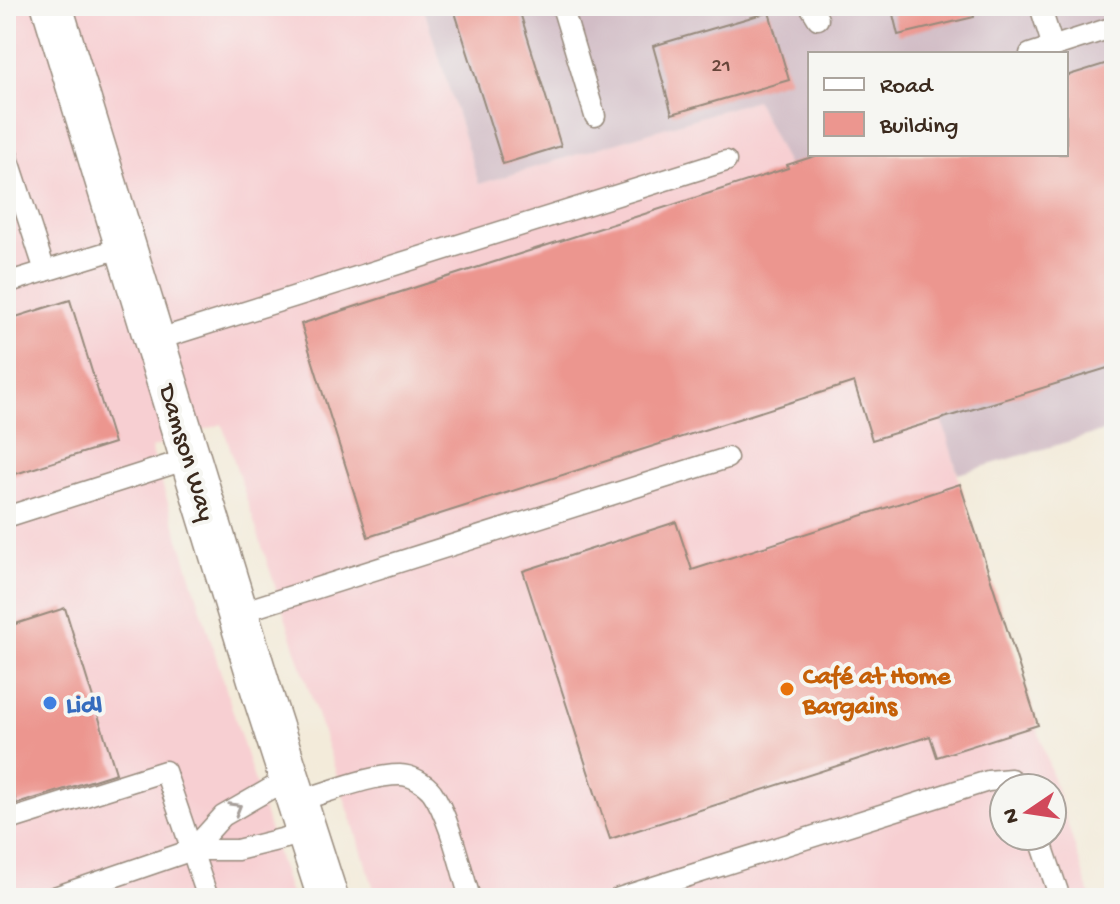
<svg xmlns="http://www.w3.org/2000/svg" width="1120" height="904" viewBox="0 0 1120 904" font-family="'Gochi Hand',sans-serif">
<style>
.built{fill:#f7cfd2;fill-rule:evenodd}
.industrial{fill:#d2bdc6;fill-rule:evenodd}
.building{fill:#ec968f}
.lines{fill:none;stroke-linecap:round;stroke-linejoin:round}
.service-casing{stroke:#978a7c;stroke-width:23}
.minor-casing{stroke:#978a7c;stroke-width:43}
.service{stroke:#fff;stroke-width:20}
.minor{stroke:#fff;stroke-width:40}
.oneway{stroke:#a79f9a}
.food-dot{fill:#e8710a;stroke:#f6f6f2;stroke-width:3}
.shop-dot{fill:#3f7fe0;stroke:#f6f6f2;stroke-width:3}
.labels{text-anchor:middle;stroke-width:8;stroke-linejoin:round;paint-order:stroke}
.number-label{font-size:22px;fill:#67453a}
.street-label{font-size:26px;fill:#3b2a1e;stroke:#f6f6f2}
.food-label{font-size:26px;font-weight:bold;fill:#c56008;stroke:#f6f6f2;text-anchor:start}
.shop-label{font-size:26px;font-weight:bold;fill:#366cbe;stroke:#f6f6f2;text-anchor:start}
</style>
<rect width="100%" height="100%" fill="#f6f6f2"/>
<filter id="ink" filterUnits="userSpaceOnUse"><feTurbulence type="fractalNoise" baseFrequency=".0125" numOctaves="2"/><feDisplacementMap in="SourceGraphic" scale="16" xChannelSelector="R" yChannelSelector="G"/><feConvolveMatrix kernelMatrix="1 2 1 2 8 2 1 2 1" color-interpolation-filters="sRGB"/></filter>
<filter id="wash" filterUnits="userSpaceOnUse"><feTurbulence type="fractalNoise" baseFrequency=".006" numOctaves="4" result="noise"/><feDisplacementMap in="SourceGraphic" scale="32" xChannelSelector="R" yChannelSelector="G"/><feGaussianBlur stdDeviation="1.8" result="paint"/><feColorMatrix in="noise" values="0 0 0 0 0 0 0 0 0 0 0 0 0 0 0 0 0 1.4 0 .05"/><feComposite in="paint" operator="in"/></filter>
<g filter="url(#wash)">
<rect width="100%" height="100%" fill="#f3ebda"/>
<path class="built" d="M6,6H423L479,184L756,100L787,165L873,440L943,419L960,484L1091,898H377L222,424L151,448L291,898H6ZM1004,788H1052V836H1004Z"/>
<path class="industrial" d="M423,6H1114V428L958,474L942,419L872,440L787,165L756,100L479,184ZM810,54H1066V154H810Z"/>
<g id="blocks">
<g class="building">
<path d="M453,6H518L561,146L503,164Z"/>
<path d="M891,6H973L974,17L898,35Z"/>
<path d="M769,12L789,80L672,114L653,46Z"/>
<path d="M1114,61V366L872,440L854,382L368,537L301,324L788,168L787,165L821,154H1066V76Z"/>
<path d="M70,300L114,443L6,477V320Z"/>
<path d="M960,484L1038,725L937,757L930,736L610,839L523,571L676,522L692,570Z"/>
<path d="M65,608L116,773L17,804L6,772V627Z"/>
</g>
</g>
</g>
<g filter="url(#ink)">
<use href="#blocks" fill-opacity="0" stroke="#978a7c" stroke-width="2"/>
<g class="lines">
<defs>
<g id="service">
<path d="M562,6L595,116"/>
<path d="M810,6L818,19"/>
<path d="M1040,6L1053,47"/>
<path d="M1030,54L1114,27"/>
<path d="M6,151L45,271"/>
<path d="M6,283L127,246"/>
<path d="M156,340L726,161"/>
<path d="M6,517L191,458"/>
<path d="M238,613L727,458"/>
<path d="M297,801C327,793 369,775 400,775C411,775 425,783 432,792C449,816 461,869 470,898"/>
<path d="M6,821L165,771L208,898"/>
<path d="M1039,836L1060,898"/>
<path d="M192,850L223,816L289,778"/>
<path d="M52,898L192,850H237L306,833"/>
<path d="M619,898L988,781L1011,779L1021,788"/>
</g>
<path id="minor" d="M52,6L264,699L328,898"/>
</defs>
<use href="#service" class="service-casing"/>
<use href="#minor" class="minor-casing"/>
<use href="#service" class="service"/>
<use href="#minor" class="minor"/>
</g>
<defs><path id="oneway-chevron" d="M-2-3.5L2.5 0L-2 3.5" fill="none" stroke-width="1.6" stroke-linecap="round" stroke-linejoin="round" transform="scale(2)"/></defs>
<use class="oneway" href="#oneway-chevron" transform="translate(236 808) rotate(-30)"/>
</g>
<circle class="food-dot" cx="787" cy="689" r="8"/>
<circle class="shop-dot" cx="50" cy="703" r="8"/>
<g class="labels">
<g class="number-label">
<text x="721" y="71">21</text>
</g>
<g class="street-label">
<text transform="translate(189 452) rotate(73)" y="9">Damson Way</text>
</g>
<g class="food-label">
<text x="803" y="683">Café at Home<tspan x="803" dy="30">Bargains</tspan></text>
</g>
<g class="shop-label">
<text x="66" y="712">Lidl</text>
</g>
</g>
<rect width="1120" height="904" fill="none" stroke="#f6f6f2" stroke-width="32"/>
<rect x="808" y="52" width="260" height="104" fill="#f6f6f2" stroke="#aba49d" stroke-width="2"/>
<rect x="824" y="78" width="40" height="12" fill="#ffffff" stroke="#aba49d" stroke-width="2"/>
<text x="880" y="92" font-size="24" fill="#3b2a1e">Road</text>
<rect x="824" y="112" width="40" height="24" fill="#ec968f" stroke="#aba49d" stroke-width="2"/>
<text x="880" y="132" font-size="24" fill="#3b2a1e">Building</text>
<g transform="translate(1028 812) rotate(257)"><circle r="38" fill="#f6f6f2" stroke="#aba49d" stroke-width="2"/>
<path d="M0-6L14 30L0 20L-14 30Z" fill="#d1495b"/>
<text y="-12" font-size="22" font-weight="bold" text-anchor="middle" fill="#3b2a1e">N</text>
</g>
</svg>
